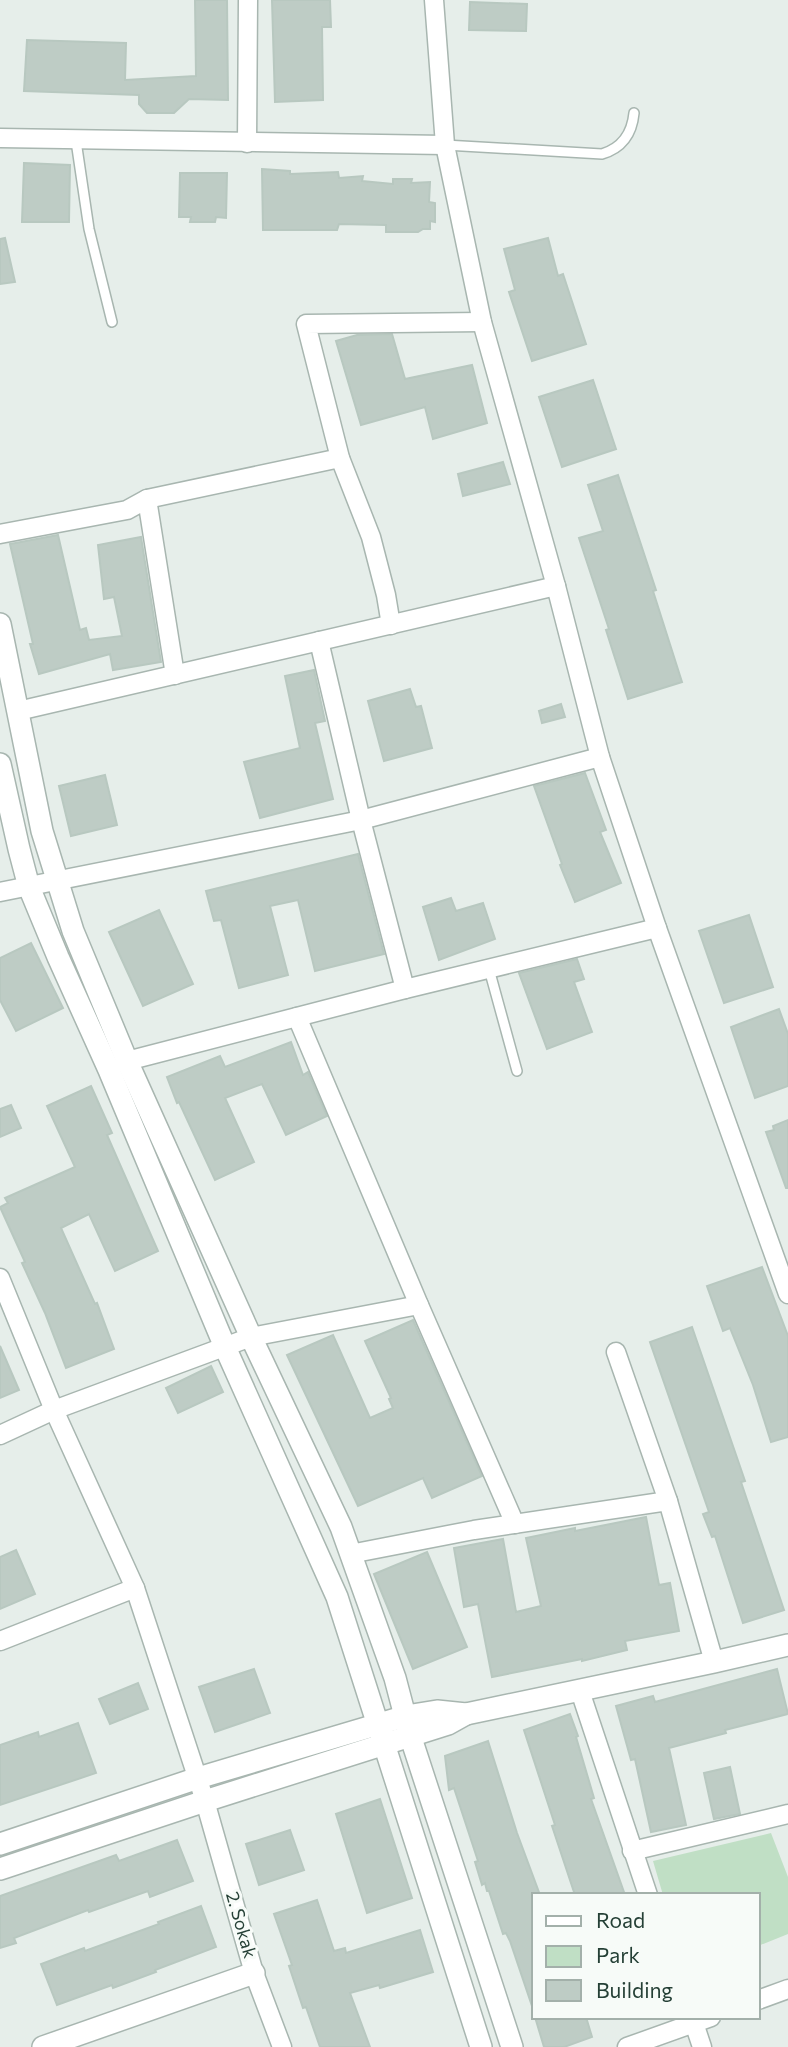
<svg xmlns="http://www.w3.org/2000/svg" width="788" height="2047" viewBox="0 0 788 2047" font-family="Commissioner,sans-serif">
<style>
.green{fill:#c0dfc5}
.building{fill:#beccc5;stroke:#b8c8c0;stroke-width:2}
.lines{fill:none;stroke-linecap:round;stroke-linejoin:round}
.service-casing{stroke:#a8b6b0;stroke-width:12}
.minor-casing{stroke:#a8b6b0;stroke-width:21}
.tertiary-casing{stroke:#a8b6b0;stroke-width:24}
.service{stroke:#fff;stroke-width:9}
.minor{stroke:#fff;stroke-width:18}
.tertiary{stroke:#fff;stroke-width:21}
.labels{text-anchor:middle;stroke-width:6;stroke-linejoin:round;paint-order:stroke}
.street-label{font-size:18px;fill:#254036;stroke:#f7fbf8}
</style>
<rect width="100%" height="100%" fill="#e6eeea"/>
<path class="green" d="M771,1833L788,1877V1934L758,1946V1895H663L653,1861Z"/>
<g class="building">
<path d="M195,0H227L228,100L189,99L174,113H147L139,104V95L24,91L27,40L126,43L125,80L196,76Z"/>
<path d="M272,0H330L331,27H322L323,100L275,102Z"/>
<path d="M470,2L527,4L526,31L469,30Z"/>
<path d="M24,163L70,165L69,222H22Z"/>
<path d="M262,169L290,171V174L338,172L339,178L363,176L362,181L393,184V179H412L411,183L430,182L429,202L435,203V222L430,221V229H423L418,232H386V225L339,224L337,230H263Z"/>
<path d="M180,173H227L226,218L216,217L215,222H190L191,217H179Z"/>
<path d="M5,238L15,282L0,284V239Z"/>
<path d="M548,238L558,276L563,274L586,344L532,361L509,292L515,290L504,249Z"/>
<path d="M392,334L405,379L472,365L487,423L433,439L425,407L361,425L336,341L357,335Z"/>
<path d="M593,380L616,449L562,467L539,397Z"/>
<path d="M503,462L510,484L463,496L458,474Z"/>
<path d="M618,475L656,590L653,591L682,682L628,699L606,630L609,629L579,538L603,531L588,485Z"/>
<path d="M58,535L80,630L86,628L89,640L122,636L114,597L104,599L98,545L141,537L161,662L113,670L110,654L39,674L30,644H33L10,544Z"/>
<path d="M314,670L325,721L315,723L333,799L260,818L244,762L300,748L285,676Z"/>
<path d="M410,689L416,707L421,706L432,748L384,761L368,701Z"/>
<path d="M561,704L565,717L542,723L539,711Z"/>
<path d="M585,773L606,830L600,832L621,883L575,902L560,865L562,864L534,786Z"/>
<path d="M105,775L117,825L71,836L59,786Z"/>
<path d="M358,854L384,954L315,971L298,900L270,906L288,975L239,988L221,920L214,921L206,891Z"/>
<path d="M451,898L456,911L483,903L495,939L439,960L423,907Z"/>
<path d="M159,910L193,984L143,1006L109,932Z"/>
<path d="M749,915L773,987L724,1003L699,931Z"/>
<path d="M31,943L63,1008L16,1031L0,1000V958Z"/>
<path d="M577,959L584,979L574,982L592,1032L547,1049L519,973Z"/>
<path d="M779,1009L788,1034V1086L755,1098L731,1027Z"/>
<path d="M291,1042L303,1075L308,1072L327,1116L286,1135L262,1084L225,1098L254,1162L215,1180L179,1102L177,1103L167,1077L220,1056L225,1067Z"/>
<path d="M91,1086L112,1133L107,1135L158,1251L115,1271L89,1214L61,1228L95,1304L97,1303L114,1349L66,1368L45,1313L22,1263L25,1262L0,1207L8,1203L5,1198L75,1167L47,1106Z"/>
<path d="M11,1105L21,1128L0,1137V1109Z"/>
<path d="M788,1120V1188H786L766,1132L774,1130L773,1126Z"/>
<path d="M762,1267L788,1336V1437L771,1442L753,1385L730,1328L723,1331L707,1286Z"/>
<path d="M413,1320L482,1476L432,1498L423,1478L358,1506L287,1355L333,1335L370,1418L393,1408L389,1399L391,1398L365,1341Z"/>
<path d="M692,1327L745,1481L741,1482L784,1610L743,1623L715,1536L712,1537L703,1514L709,1512L650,1342Z"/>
<path d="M0,1346L19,1390L0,1398Z"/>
<path d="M211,1366L223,1392L178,1413L166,1388Z"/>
<path d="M646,1517L659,1585L670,1583L679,1631L625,1641L627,1650L582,1661V1659L492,1677L478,1604L464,1607L454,1548L503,1539L516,1612L541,1606L526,1538L575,1528V1531Z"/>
<path d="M16,1550L35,1594L0,1609V1557Z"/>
<path d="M427,1552L467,1647L413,1669L374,1574Z"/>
<path d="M254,1669L270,1713L215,1732L199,1687Z"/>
<path d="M777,1669L788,1714L725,1730L726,1733L669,1748L686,1825L651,1832L635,1759L631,1760L616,1706L653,1696L655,1702Z"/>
<path d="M138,1683L148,1709L110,1724L99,1699Z"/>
<path d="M570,1714L578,1736L576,1737L594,1798L591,1799L625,1895H575L552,1826L555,1825L524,1730Z"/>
<path d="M78,1723L96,1773L0,1805V1745L38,1732L39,1737Z"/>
<path d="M488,1741L517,1833L540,1895H534V2006H532L510,1941L506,1933L503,1934L489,1891H487L485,1883L482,1885L475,1862L478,1861L454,1788L449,1790L445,1756Z"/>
<path d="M730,1767L740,1814L714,1819L704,1773Z"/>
<path d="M380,1799L412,1898L367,1913L336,1814Z"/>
<path d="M290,1830L304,1870L259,1885L246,1844Z"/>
<path d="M177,1840L193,1881L150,1897L148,1891L89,1912L88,1910L14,1938L16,1943L0,1948V1896L116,1855L119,1861Z"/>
<path d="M317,1900L334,1951L345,1948L346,1953L420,1930L433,1972L380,1988L379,1985L350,1993L370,2047H320L306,2007L303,2008L289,1966L292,1965L274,1914Z"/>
<path d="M201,1906L216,1947L155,1970L156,1972L113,1988L112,1985L57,2005L41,1964L84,1948L85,1951L159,1924L158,1922Z"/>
<path d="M535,2017H586L592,2037L564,2047H544Z"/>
</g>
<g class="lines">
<defs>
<g id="service">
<path d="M76,141L89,229L112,322"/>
<path d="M445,145L602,154C622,148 632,134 634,113"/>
<path d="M489,969L517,1071"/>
</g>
<g id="minor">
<path d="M434,0L445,145L482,322L556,586L600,757L657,928L788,1294"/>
<path d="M0,138L445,145"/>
<path d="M247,143L248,0"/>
<path d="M147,499L175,675"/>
<path d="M0,534L127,510L147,499L340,458"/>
<path d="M391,625L386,595L371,537L340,458L306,324L482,322"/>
<path d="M319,641L361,820L405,989"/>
<path d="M18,711L556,586"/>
<path d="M0,892L361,820L600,757"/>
<path d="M297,1017L419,1305L515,1524"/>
<path d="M127,1061L405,989L657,928"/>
<path d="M0,1278L54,1410L135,1588L205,1801L254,1973L282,2047"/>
<path d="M616,1352L668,1501L714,1662"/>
<path d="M0,1435L54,1410L251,1337L419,1305"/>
<path d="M350,1554L474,1530L668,1501"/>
<path d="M0,1641L135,1588"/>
<path d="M580,1691L648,1895"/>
<path d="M632,1851L788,1814"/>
<path d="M758,2000L788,1989"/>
<path d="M692,2017L702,2047"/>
<path d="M627,2047L711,2017"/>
</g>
<g id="tertiary">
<path d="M0,624L42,831L73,931L127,1061L251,1337L341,1527L395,1678L410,1735L512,2047"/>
<path d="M0,764L19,849L29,887L58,957L109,1070L225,1347L337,1597L481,2047"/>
<path d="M0,1844L198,1778L406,1716L437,1711L466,1714L714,1662L788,1645"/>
<path d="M0,1869L205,1801L448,1724L466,1714"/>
<path d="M43,2047L254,1973"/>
</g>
</defs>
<use href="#service" class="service-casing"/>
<use href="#minor" class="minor-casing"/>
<use href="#tertiary" class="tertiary-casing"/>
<use href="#service" class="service"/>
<use href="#minor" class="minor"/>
<use href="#tertiary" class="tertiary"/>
</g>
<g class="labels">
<g class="street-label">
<text transform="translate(241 1925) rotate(74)" y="6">2. Sokak</text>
</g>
</g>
<rect x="532" y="1893" width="228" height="126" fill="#f7fbf8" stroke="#a3b0aa" stroke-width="2"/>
<rect x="546" y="1916" width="35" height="10" fill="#ffffff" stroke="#a3b0aa" stroke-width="2"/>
<text x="596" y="1928" font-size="21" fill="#254036">Road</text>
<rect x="546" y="1946" width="35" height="21" fill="#c0dfc5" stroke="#a3b0aa" stroke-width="2"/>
<text x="596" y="1963" font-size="21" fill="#254036">Park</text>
<rect x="546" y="1980" width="35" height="21" fill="#beccc5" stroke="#a3b0aa" stroke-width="2"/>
<text x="596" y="1998" font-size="21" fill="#254036">Building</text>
</svg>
